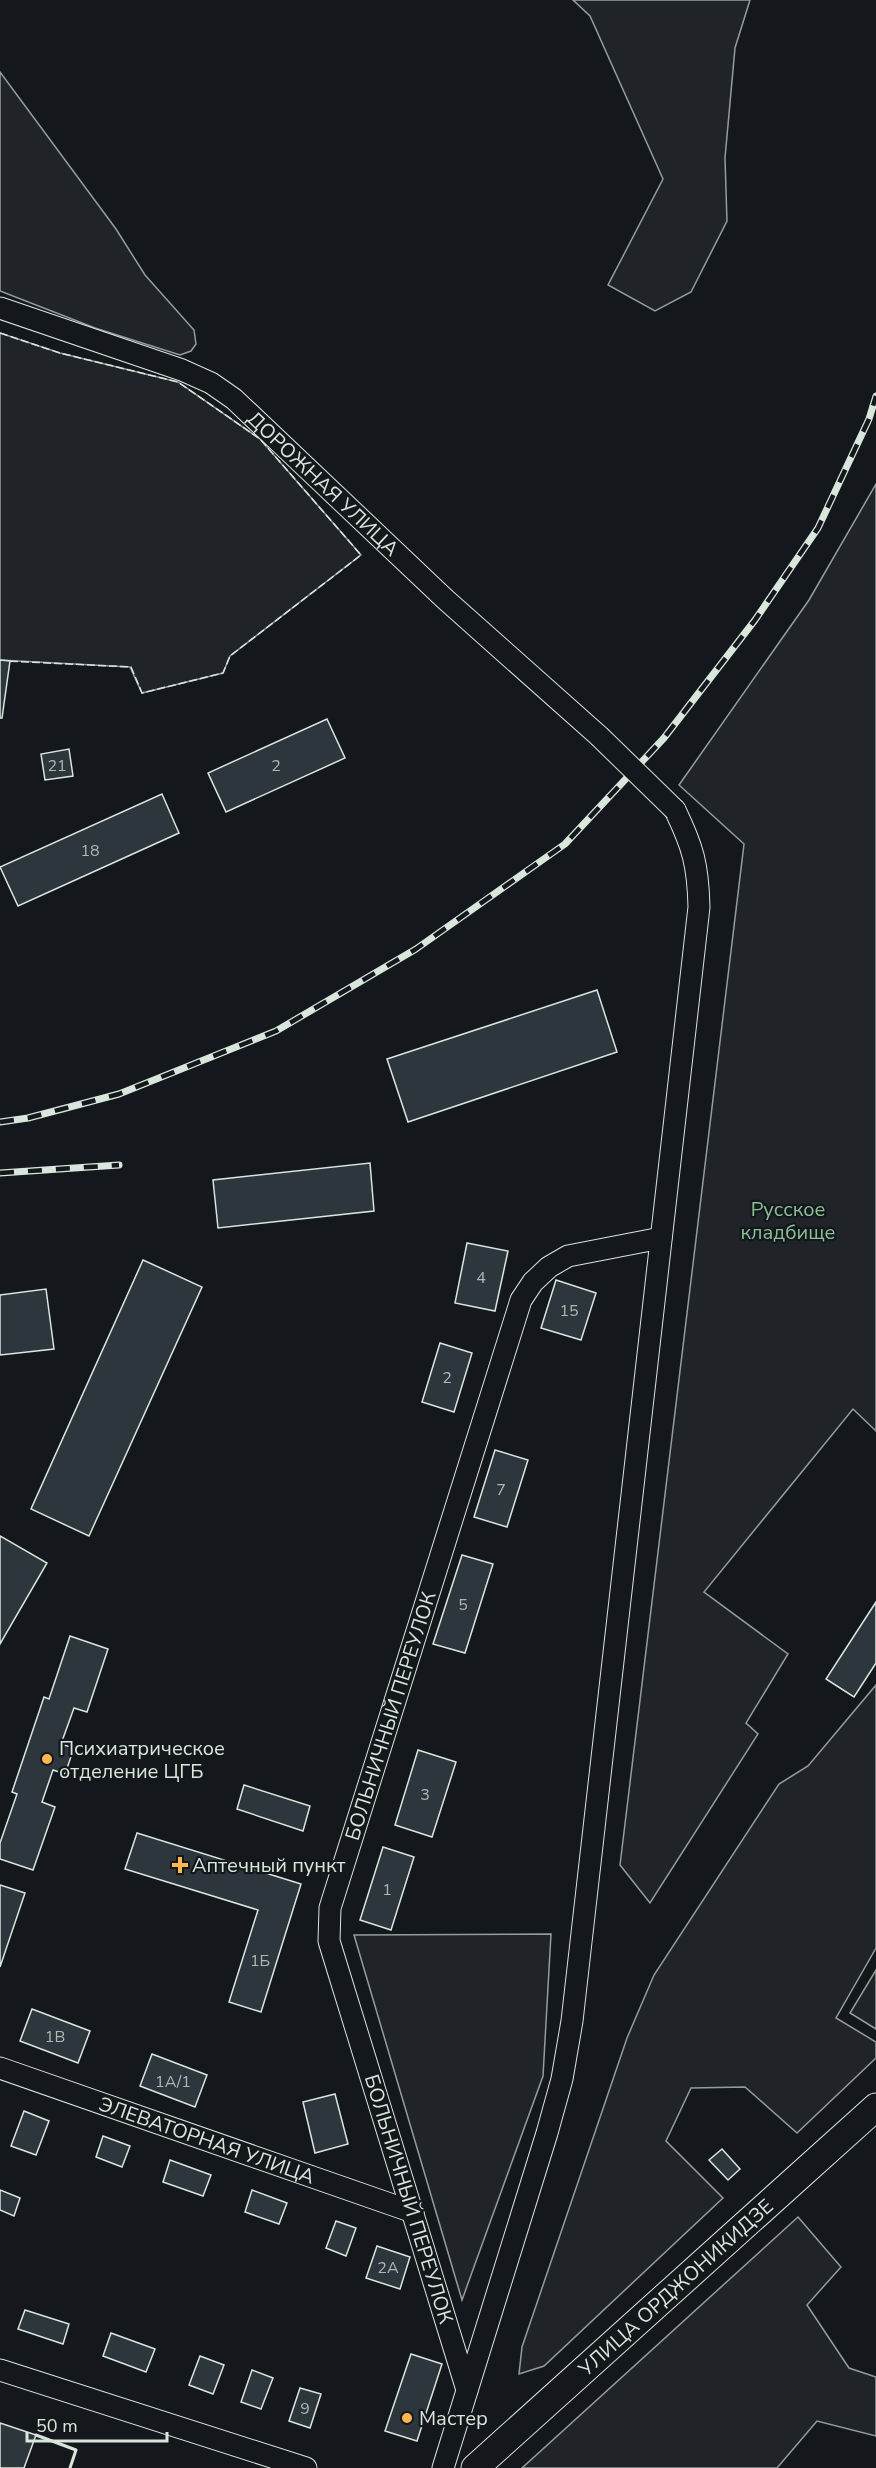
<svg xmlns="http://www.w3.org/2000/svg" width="876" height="2468" viewBox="0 0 876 2468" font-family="'Nunito Sans',sans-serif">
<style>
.green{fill:#202428;stroke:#939e99;stroke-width:1.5}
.building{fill:#2c363c;stroke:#d8e6dc;stroke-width:1.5}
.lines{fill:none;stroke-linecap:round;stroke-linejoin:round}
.minor-casing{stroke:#d8e6dc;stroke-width:23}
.major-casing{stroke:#d8e6dc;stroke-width:29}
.minor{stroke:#14181c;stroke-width:21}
.major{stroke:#14181c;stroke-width:27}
.rail-casing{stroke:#d8e6dc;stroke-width:7}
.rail{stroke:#14181c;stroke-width:4.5;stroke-dasharray:14;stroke-linecap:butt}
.minor-bridge-casing{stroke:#d8e6dc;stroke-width:23;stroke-linecap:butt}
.minor-bridge{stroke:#14181c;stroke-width:21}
.fence{stroke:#d8e6dc;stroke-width:1.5;stroke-dasharray:8 3;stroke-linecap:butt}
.wall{stroke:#d8e6dc;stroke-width:3}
.poi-dot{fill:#ffb74d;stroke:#14181c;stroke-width:2}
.labels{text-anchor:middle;stroke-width:4.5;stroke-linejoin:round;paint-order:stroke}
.number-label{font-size:16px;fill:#adbab4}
.street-label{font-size:20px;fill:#d8e6dc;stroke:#14181c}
.park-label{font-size:20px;fill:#8ac095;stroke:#14181c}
.poi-label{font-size:20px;fill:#d8e6dc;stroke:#14181c;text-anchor:start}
</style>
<rect width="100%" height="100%" fill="#14181c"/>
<g class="green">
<path d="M573,0H750L735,48L725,158L727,221L691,292L655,311L608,285L663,179L590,16Z"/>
<path d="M0,72L116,229L145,275L194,330L196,344L191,351L180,355L95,328L0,291Z"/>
<path d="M0,333L60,353L178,382L260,439L361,555L230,656L223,673L142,693L130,667L0,660Z"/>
<path d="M876,484V1431L853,1409L704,1592L788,1654L746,1723L758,1734L650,1903L620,1865L744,844L679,785L809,600Z"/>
<path d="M876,1685V1948L836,2018L876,2042V2058L797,2133L745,2087L691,2088L666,2141L723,2198L544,2366L519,2374L522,2347L627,2038L654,1975L779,1784L808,1766Z"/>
<path d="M551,1934L543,2076L462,2300L354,1935Z"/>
<path d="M876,1970V2029L850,2013Z"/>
<path d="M798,2217L841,2267L807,2305L849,2368L876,2377V2436L817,2421L777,2468H522Z"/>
</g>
<g class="building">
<path d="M0,660L10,661L2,718H0Z"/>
<path d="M327,719L345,758L226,812L208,773Z"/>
<path d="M69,749L73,776L45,780L41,754Z"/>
<path d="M162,794L179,833L18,906L0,867Z"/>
<path d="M597,990L617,1052L408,1122L387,1059Z"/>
<path d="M370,1163L374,1211L218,1228L213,1180Z"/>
<path d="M467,1243L508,1251L495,1311L455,1303Z"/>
<path d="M143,1260L202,1287L89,1536L31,1509Z"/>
<path d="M556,1280L596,1293L581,1340L541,1328Z"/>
<path d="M46,1289L54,1349L0,1355V1295Z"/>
<path d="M440,1343L472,1353L454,1412L422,1402Z"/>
<path d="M495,1450L528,1460L507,1527L474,1517Z"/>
<path d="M0,1536L47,1563L0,1644Z"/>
<path d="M462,1555L493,1564L465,1653L433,1644Z"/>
<path d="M876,1602V1663L854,1697L826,1679Z"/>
<path d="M70,1636L108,1649L87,1712L74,1708L61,1744L74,1748L65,1774L53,1770L42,1802L55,1807L33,1870L0,1859V1843L17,1794L12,1792L44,1697L49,1699Z"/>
<path d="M418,1750L456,1762L432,1837L395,1825Z"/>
<path d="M244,1785L310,1806L303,1831L237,1809Z"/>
<path d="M137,1833L301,1884L261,2012L229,2002L258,1910L125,1869Z"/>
<path d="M383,1847L414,1857L391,1930L360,1920Z"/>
<path d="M0,1885L25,1893L0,1967Z"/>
<path d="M32,2009L90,2031L78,2063L20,2041Z"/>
<path d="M152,2054L207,2075L195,2107L140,2086Z"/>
<path d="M335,2094L348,2144L315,2153L303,2102Z"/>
<path d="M24,2111L49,2121L36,2155L11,2146Z"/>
<path d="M103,2136L130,2146L122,2167L96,2157Z"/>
<path d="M722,2149L740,2169L728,2180L709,2160Z"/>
<path d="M170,2160L211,2175L203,2196L163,2182Z"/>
<path d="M0,2190L20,2198L14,2216L0,2210Z"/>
<path d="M252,2190L287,2203L279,2224L245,2212Z"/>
<path d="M336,2221L356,2228L346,2256L326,2248Z"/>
<path d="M377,2246L410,2257L400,2289L366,2278Z"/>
<path d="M25,2310L69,2324L63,2344L18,2329Z"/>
<path d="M111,2333L155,2349L146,2372L103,2356Z"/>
<path d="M411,2354L442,2364L417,2441L385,2431Z"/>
<path d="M200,2356L224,2365L213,2394L189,2385Z"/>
<path d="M252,2370L273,2378L261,2409L241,2402Z"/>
<path d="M300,2388L321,2394L310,2428L289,2421Z"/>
<path d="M0,2423L36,2435L24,2468H0Z"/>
</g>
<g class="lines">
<defs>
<g id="minor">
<path id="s1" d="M0,308L182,370L211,383L234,399L445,599L599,736"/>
<path id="s2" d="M0,2068L413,2212"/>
<path d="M0,2370L306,2468"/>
<path id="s3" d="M467,2390L329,1941L330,1908L521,1300L533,1282L549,1267L568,1256L661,1238"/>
<path d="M443,2468L547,2133L562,2079L572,2021L699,907C698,865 693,847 675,810"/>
</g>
<g id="major">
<path id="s4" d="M475,2468L876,2107"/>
</g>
</defs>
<use href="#minor" class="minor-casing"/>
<use href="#major" class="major-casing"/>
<use href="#minor" class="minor"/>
<use href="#major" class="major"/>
<defs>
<g id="rail">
<path d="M0,1122L28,1118L119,1094L276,1031L416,949L565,844L664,738L755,620L818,528L869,419L876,396"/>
<path d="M0,1173L119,1165"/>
</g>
</defs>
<use href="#rail" class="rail-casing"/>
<use href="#rail" class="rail"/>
<defs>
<path id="minor-bridge" d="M599,736L675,810"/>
</defs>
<use href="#minor-bridge" class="minor-bridge-casing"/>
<use href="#minor-bridge" class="minor-bridge"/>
<path class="fence" d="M0,333L60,353L178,382L260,439L361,555L230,656L223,673L142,693L131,667L7,661"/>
<path class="wall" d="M36,2435L76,2450L70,2468"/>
</g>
<g class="poi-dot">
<circle cx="47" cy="1759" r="6"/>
<path d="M177 1856h6v6h6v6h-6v6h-6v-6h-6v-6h6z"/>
<circle cx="407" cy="2418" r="6"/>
</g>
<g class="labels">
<g class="number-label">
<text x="57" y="771">21</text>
<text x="276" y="771">2</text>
<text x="90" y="856">18</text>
<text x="481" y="1283">4</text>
<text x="569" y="1316">15</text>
<text x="447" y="1383">2</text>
<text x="501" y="1495">7</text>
<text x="463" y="1610">5</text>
<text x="425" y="1800">3</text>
<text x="387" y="1895">1</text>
<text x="260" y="1966">1Б</text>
<text x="55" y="2042">1В</text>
<text x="173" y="2087">1А/1</text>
<text x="388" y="2273">2А</text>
<text x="305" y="2414">9</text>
</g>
<g class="street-label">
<text dy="7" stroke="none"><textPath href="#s1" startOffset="375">ДОРОЖНАЯ УЛИЦА</textPath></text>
<text dy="7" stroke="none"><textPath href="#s3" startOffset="704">БОЛЬНИЧНЫЙ ПЕРЕУЛОК</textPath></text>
<text dy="7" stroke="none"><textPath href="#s2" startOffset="219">ЭЛЕВАТОРНАЯ УЛИЦА</textPath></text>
<text transform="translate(409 2199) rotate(73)" y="7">БОЛЬНИЧНЫЙ ПЕРЕУЛОК</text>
<text dy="7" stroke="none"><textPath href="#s4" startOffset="270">УЛИЦА ОРДЖОНИКИДЗЕ</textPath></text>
</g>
<g class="park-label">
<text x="788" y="1216">Русское<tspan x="788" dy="23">кладбище</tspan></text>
</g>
<g class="poi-label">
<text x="59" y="1755">Психиатрическое<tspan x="59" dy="23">отделение ЦГБ</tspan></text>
<text x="192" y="1872">Аптечный пункт</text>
<text x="419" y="2425">Мастер</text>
</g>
</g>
<path d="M27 2432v9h140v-9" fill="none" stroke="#d8e6dc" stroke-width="3"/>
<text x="36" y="2432" font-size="18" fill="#d8e6dc" stroke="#14181c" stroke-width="4.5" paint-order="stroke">50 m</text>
</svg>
